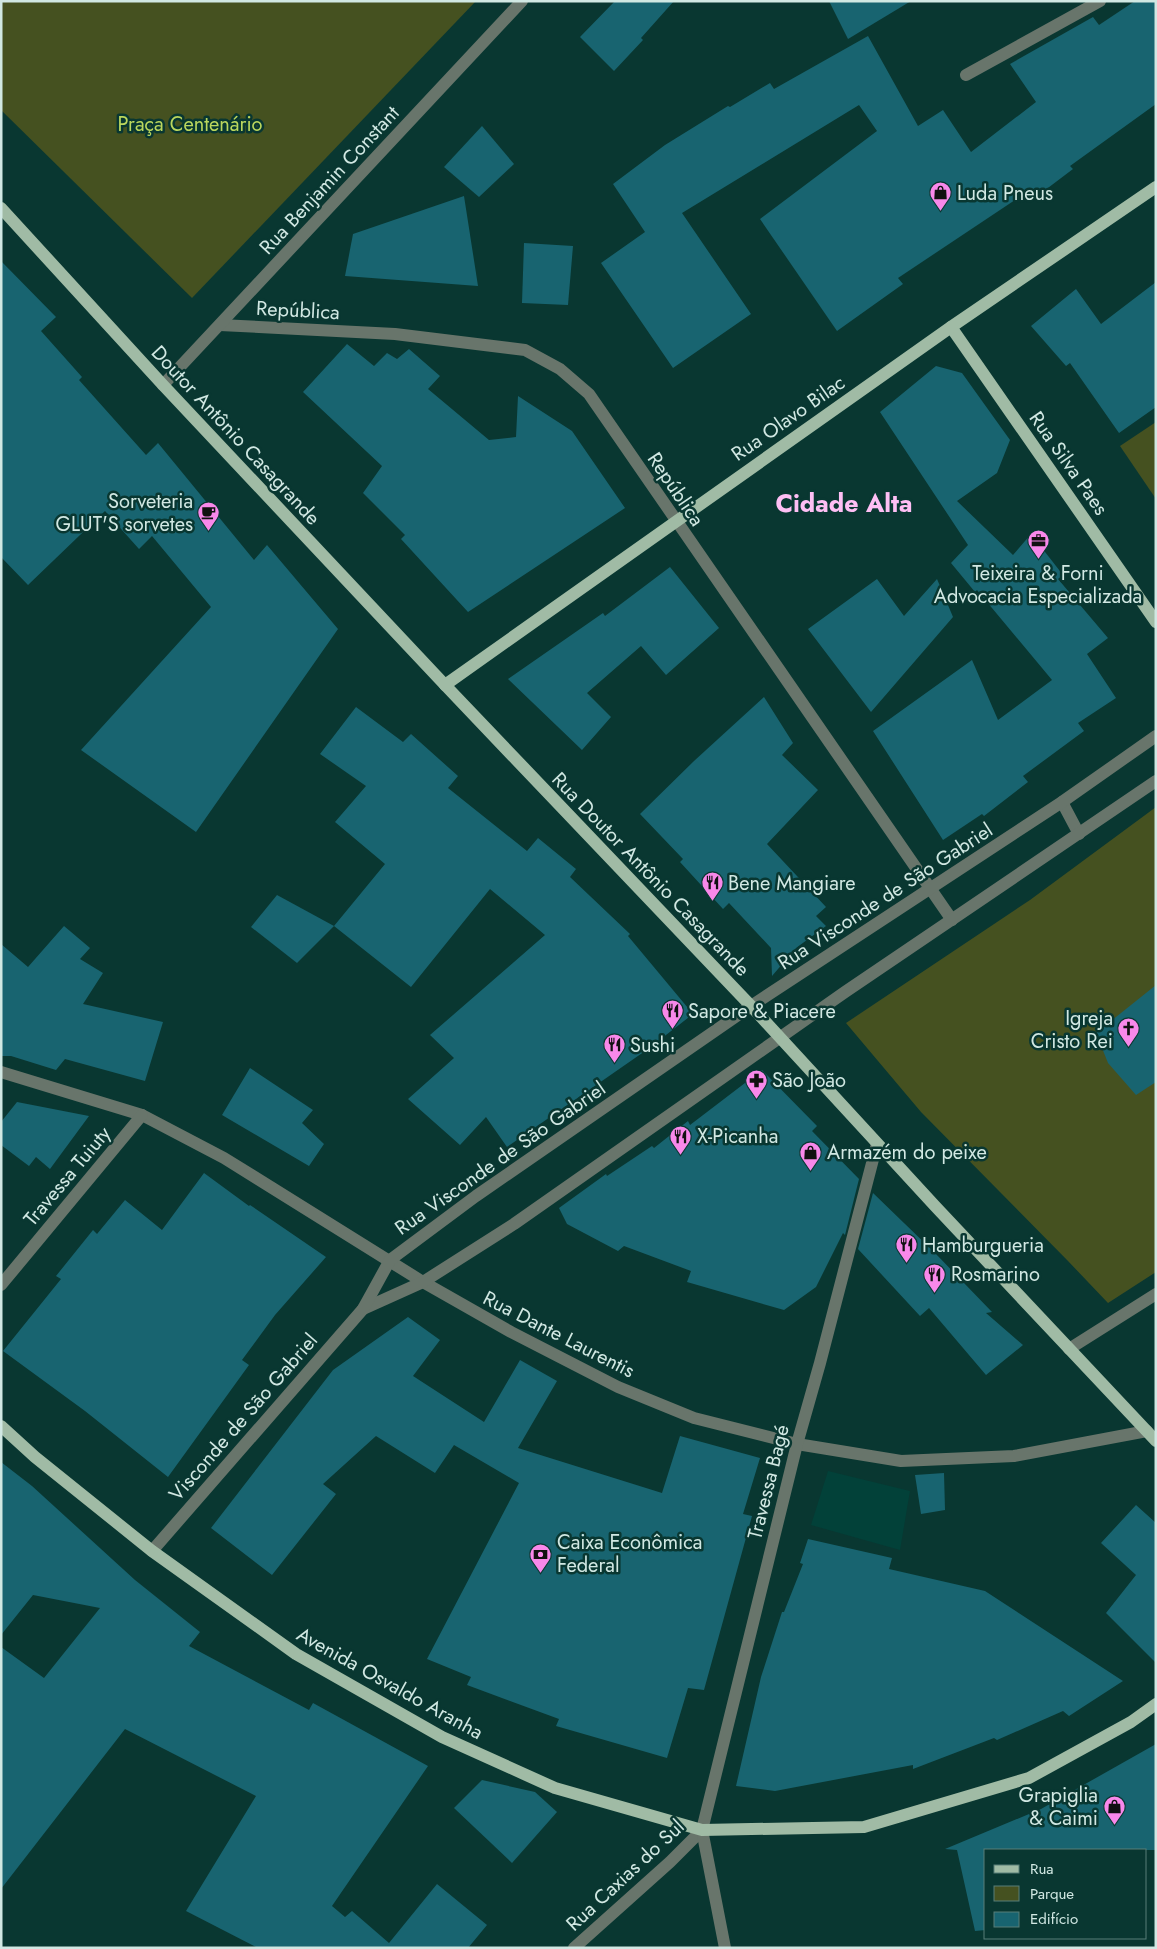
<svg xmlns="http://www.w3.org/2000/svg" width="1157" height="1949" viewBox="0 0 1157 1949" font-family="Jost,sans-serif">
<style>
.built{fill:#024139}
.green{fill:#455120}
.building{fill:#186470}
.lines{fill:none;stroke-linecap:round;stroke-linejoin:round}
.minor{stroke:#68756b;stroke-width:12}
.major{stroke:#a0bba5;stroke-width:12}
.labels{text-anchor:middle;stroke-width:5;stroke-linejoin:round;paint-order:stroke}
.park-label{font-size:20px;fill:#bbd75d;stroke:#093731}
.street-label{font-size:20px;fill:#d1e8e3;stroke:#093731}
.poi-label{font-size:20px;fill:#d1e8e3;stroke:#093731;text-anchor:start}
.district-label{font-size:25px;font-weight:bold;fill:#febff4;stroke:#093731}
</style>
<rect width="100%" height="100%" fill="#093731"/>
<path class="built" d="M828,1471L910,1491L900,1550L811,1525Z"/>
<g class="green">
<path d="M1,1H476L192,298L1,110Z"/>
<path d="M1156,422V499L1120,446Z"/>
<path d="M1156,807V1272L1108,1303L1068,1261L921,1112L846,1023L1030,900Z"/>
</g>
<g class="building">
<path d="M615,1H674L641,38L643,40L614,71L580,37Z"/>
<path d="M829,1H911L848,39Z"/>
<path d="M1135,1H1156V104L1070,166L1073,169L1036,197L1030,190L898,278L903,284L837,331L760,219L877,131L859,105L682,213L751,314L673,368L601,263L645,232L613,184L665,145L728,106L730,107L770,83L774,89L868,36L918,126L943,110L971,152L1036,102L1010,64L1093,17L1099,25Z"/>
<path d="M482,126L514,164L479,197L444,167Z"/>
<path d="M464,196L478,286L345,276L353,234Z"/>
<path d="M524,243L573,246L568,305L522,303Z"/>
<path d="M1,261L56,317L41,331L82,377L79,380L146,455L158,443L254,560L267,545L338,629L196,832L81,750L211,607L152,536L139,549L105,511L28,585L1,557Z"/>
<path d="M1156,282V407L1119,433L1070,363L1066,366L1031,326L1076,289L1101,324Z"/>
<path d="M347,344L374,366L387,353L397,359L409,349L440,376L428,389L489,440L516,437L518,396L572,431L625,508L468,612L401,539L405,535L363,493L382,466L303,392Z"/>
<path d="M936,366L962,373L1010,440L997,473L957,501L1013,555L1031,534L1063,575L1058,579L1108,638L1087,654L1116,698L1078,723L1084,731L1023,776L1028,782L984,816L982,814L943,840L873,731L972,660L998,720L1052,680L977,590L975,592L951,563L968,545L880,412Z"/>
<path d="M670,567L719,628L666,675L641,646L587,693L611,717L582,750L508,679L603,613L605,616Z"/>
<path d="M877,579L904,616L937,579L953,617L871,712L808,629Z"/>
<path d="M764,697L793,743L782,755L818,790L767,844L826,907L816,916L826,926L796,948L772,976L771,948L729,903L723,909L680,862L683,859L640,814L694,761Z"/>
<path d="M356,707L403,742L411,734L458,776L448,788L527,851L538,838L576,869L570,877L630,934L628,936L693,1014L648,1049L507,1147L486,1117L460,1145L408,1099L454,1058L430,1035L545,935L490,889L411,987L334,926L385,864L335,822L366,786L320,754Z"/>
<path d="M277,895L334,926L297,963L251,927Z"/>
<path d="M64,926L90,948L80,959L103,973L83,1004L163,1022L145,1081L65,1059L56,1070L11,1056H1V944L28,967Z"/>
<path d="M1156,985V1082L1136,1095L1108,1063L1096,1033Z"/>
<path d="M250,1068L313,1110L302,1123L324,1144L309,1166L222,1115Z"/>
<path d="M762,1070L817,1126L812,1131L859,1179L845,1235L843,1233L816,1287L784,1310L687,1282L691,1271L624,1246L618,1251L567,1224L559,1208L606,1174L607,1176L652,1146L654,1148L688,1121L690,1125Z"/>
<path d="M17,1102L89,1116L50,1169L36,1157L29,1166L1,1145V1122Z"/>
<path d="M204,1173L249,1206L250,1205L326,1257L275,1315L242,1360L249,1365L168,1477L85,1411L3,1351L61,1279L56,1276L93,1230L97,1234L125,1200L162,1230Z"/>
<path d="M873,1193L935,1253L992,1312L986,1313L1023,1345L986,1375L929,1308L920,1316L858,1249Z"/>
<path d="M408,1317L440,1340L413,1376L484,1422L520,1360L557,1381L518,1448L662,1493L680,1436L760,1458L743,1514L752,1516L704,1690L688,1688L667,1758L556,1726L559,1719L467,1685L471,1677L427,1659L519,1483L454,1445L435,1473L376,1436L323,1484L336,1494L272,1575L211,1528L333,1370Z"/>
<path d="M1,1462L32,1486L135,1580L200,1632L189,1646L309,1710L313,1703L428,1766L332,1906L345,1917L352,1911L389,1943L437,1884L487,1925L468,1948H258L186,1911L256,1796L125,1729L1,1889V1647L44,1678L100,1608L33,1595L1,1635Z"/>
<path d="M944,1473L945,1510L921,1514L915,1475Z"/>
<path d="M1136,1505L1156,1523V1663L1106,1613L1136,1575L1101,1543Z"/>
<path d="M808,1539L892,1558L889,1569L985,1591L1123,1681L1069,1716L1063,1711L997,1740L994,1738L913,1769V1765L775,1791L736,1786L761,1677L782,1612H784L803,1564L800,1563Z"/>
<path d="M1156,1744V1850H986V1930L975,1931L957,1850L945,1849L1041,1809Z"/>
<path d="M482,1780L535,1792L557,1812L512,1863L454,1808Z"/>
</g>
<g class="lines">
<g class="minor">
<path d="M966,75L1100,1"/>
<path d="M220,325L395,334L525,350L560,369L589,394L952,920"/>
<path d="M163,385L522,1"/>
<path d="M1062,802L1079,834"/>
<path d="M1,1072L142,1115L224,1158L423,1282L511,1332L618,1387L694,1418L797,1444L901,1461L1014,1456L1147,1431"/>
<path d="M1,1285L142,1115"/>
<path d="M363,1309L423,1282L514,1224L845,992L1156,781"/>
<path d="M1069,1349L1156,1294"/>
<path d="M152,1551L363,1309L390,1260L476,1196L751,1006L1062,802L1156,736"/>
<path d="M574,1948L670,1862L702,1830"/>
<path d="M725,1948L702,1830L797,1444L820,1363L877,1144"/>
</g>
<g class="major">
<path d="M1,208L163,385L445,685L751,1006L935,1206L1156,1441"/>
<path d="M951,327L1156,622"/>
<path d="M445,685L951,327L1156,187"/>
<path d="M1,1426L35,1457L152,1551L296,1654L442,1737L555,1788L702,1830L864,1827L1029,1778L1131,1722L1156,1704"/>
</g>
</g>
<defs>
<symbol id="shop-pin" viewBox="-11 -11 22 30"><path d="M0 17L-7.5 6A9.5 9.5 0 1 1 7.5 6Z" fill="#f888ea" stroke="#093731"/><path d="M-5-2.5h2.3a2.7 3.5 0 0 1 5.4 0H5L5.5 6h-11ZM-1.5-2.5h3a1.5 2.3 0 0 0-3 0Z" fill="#111"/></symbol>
<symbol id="cafe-pin" viewBox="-11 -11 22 30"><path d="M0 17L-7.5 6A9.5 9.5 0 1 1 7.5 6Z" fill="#f888ea" stroke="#093731"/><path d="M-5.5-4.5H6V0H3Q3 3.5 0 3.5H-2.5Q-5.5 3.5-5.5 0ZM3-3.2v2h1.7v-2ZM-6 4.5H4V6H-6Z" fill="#111"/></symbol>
<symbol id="office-pin" viewBox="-11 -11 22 30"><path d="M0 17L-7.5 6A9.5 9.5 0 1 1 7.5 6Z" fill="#f888ea" stroke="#093731"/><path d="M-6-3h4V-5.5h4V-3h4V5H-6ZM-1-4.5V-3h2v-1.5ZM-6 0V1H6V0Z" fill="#111"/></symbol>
<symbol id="restaurant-pin" viewBox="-11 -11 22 30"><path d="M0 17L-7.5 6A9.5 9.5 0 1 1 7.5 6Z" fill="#f888ea" stroke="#093731"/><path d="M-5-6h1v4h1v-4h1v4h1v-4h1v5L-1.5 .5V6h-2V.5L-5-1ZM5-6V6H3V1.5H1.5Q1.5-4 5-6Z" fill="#111"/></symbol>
<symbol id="church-pin" viewBox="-11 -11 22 30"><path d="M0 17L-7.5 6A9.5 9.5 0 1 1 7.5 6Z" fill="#f888ea" stroke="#093731"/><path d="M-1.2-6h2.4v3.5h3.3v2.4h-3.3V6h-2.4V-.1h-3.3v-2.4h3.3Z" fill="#111"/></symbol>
<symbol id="pharmacy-pin" viewBox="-11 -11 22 30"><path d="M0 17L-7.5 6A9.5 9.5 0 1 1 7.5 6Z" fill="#f888ea" stroke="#093731"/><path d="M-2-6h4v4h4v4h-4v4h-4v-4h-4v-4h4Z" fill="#111"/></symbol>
<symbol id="bank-pin" viewBox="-11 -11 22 30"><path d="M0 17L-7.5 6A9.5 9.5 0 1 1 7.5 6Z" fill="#f888ea" stroke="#093731"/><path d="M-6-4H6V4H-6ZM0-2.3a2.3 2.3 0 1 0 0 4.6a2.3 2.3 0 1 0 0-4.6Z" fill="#111"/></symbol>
</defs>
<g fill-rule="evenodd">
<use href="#shop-pin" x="928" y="180" width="25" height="34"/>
<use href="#cafe-pin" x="196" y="500" width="25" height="34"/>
<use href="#office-pin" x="1026" y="528" width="25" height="34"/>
<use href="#restaurant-pin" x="700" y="870" width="25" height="34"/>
<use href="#restaurant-pin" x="660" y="998" width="25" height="34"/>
<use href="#church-pin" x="1116" y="1016" width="25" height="34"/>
<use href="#restaurant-pin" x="602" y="1032" width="25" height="34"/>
<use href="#pharmacy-pin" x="744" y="1068" width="25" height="34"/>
<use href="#restaurant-pin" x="668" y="1124" width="25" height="34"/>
<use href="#shop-pin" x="798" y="1140" width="25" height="34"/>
<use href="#restaurant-pin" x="894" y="1232" width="25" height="34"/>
<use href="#restaurant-pin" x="922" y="1262" width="25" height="34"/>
<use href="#bank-pin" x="528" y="1542" width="25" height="34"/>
<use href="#shop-pin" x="1102" y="1794" width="25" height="34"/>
</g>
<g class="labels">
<g class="park-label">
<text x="190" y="131">Praça Centenário</text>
</g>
<g class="street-label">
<text transform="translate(329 180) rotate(-47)" y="7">Rua Benjamin Constant</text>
<text transform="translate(298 310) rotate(3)" y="7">República</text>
<text transform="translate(788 418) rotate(-35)" y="7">Rua Olavo Bilac</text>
<text transform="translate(236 435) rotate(47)" y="7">Doutor Antônio Casagrande</text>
<text transform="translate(1069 463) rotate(55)" y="7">Rua Silva Paes</text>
<text transform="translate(676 489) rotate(56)" y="7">República</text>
<text transform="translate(651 874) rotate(46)" y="7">Rua Doutor Antônio Casagrande</text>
<text transform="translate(885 896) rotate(-33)" y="7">Rua Visconde de São Gabriel</text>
<text transform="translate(500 1158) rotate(-35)" y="7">Rua Visconde de São Gabriel</text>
<text transform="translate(67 1176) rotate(-50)" y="7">Travessa Tuiuty</text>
<text transform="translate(559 1334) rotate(27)" y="7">Rua Dante Laurentis</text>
<text transform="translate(243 1417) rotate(-49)" y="7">Visconde de São Gabriel</text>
<text transform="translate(768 1482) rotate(-76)" y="7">Travessa Bagé</text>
<text transform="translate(390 1683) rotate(29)" y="7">Avenida Osvaldo Aranha</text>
<text transform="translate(625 1875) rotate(-43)" y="7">Rua Caxias do Sul</text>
</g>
<g class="poi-label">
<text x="957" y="200">Luda Pneus</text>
<text x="193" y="508" text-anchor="end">Sorveteria<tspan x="193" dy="23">GLUT'S sorvetes</tspan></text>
<text x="1038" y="580" text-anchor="middle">Teixeira &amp; Forni<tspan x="1038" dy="23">Advocacia Especializada</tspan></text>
<text x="728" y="890">Bene Mangiare</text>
<text x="688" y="1018">Sapore &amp; Piacere</text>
<text x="1113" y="1025" text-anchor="end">Igreja<tspan x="1113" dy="23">Cristo Rei</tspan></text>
<text x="630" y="1052">Sushi</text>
<text x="772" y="1087">São João</text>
<text x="697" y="1143">X-Picanha</text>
<text x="827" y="1159">Armazém do peixe</text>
<text x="922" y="1252">Hamburgueria</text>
<text x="951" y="1281">Rosmarino</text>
<text x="557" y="1549">Caixa Econômica<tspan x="557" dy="23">Federal</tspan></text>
<text x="1098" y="1802" text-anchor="end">Grapiglia<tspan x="1098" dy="23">&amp; Caimi</tspan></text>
</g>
<g class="district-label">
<text x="844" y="512">Cidade Alta</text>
</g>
</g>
<rect width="1157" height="1949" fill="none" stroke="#d1e8e3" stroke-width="5"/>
<rect x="984" y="1849" width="162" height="90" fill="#093731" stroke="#597e78"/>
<rect x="994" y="1865" width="25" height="8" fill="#a0bba5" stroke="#597e78"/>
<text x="1030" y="1874" font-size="15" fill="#d1e8e3">Rua</text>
<rect x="994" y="1886" width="25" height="15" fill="#455120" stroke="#597e78"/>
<text x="1030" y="1899" font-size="15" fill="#d1e8e3">Parque</text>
<rect x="994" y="1912" width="25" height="15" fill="#186470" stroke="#597e78"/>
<text x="1030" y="1924" font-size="15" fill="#d1e8e3">Edifício</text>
</svg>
